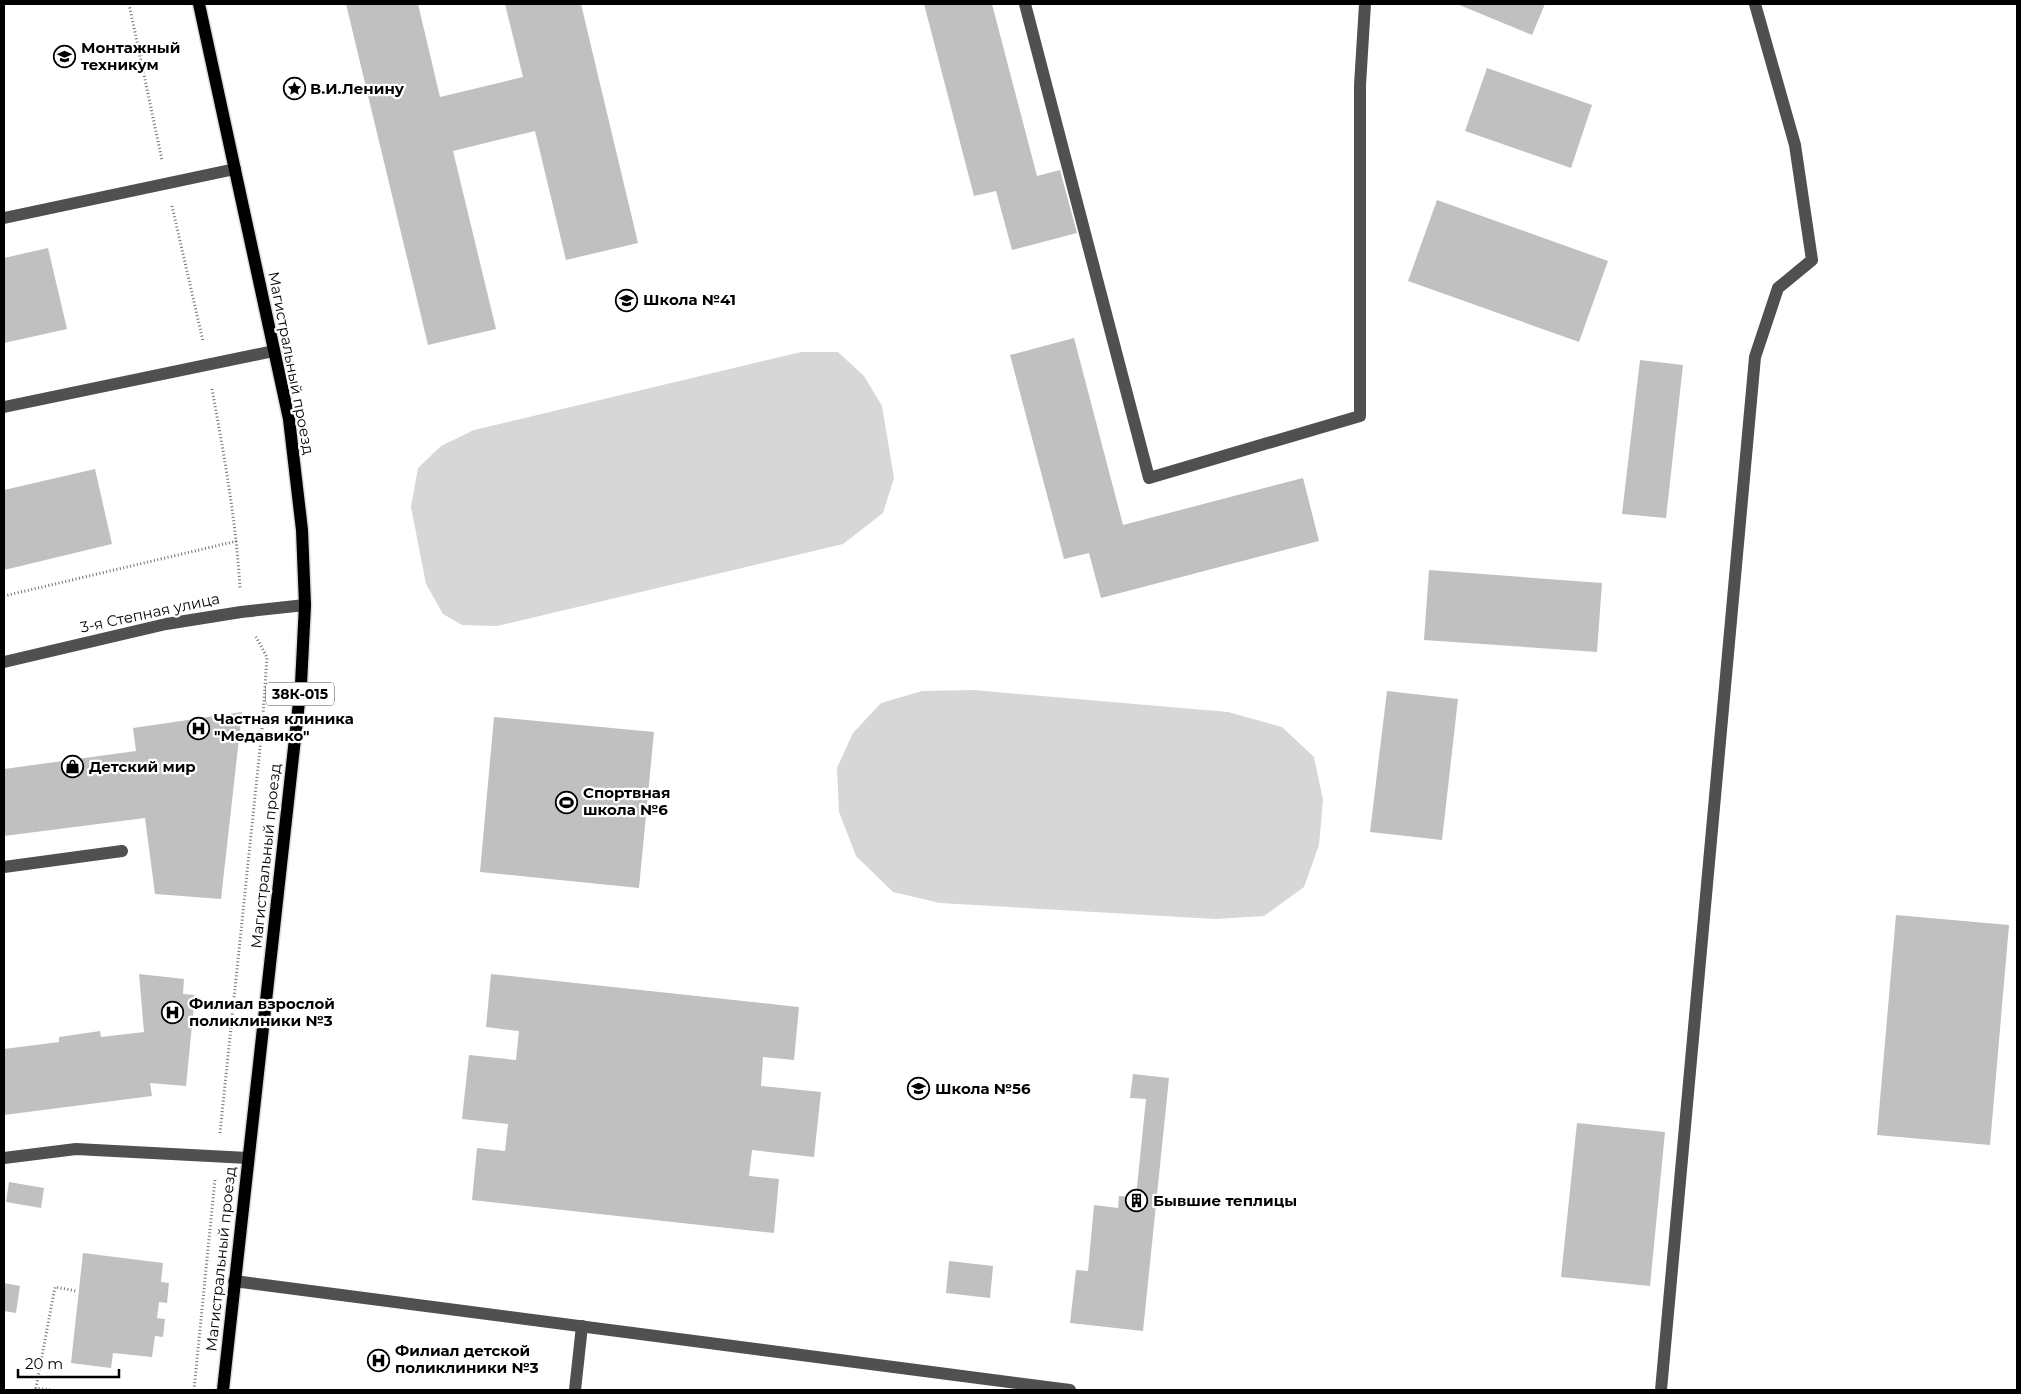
<svg xmlns="http://www.w3.org/2000/svg" width="2021" height="1394" viewBox="0 0 2021 1394" font-family="Montserrat,sans-serif">
<style>
.green{fill:#d7d7d7}
.building{fill:#c0c0c0}
.lines{fill:none;stroke-linecap:round;stroke-linejoin:round}
.major-casing{stroke:#dbdbdb;stroke-width:15}
.path{stroke:#727272;stroke-width:3;stroke-dasharray:1 2.5;stroke-linecap:butt}
.minor{stroke:#505050;stroke-width:12}
.major{stroke:#000;stroke-width:12}
.labels{text-anchor:middle;stroke-width:4.5;stroke-linejoin:round;paint-order:stroke}
.shield{fill:#fff;stroke:#4c4c4c;stroke-width:1}
.shield-label{font-size:14px;font-weight:bold;fill:#000}
.poi-label{font-size:15px;font-weight:bold;fill:#000;stroke:#fff;text-anchor:start}
.street-label{font-size:15px;fill:#000;stroke:#fff}
</style>
<rect width="100%" height="100%" fill="#fff"/>
<g class="green">
<path d="M801,352H838L864,376L882,406L894,478L883,513L843,544L497,626L462,625L443,614L426,584L411,507L418,468L441,446L474,430Z"/>
<path d="M973,690L1228,712L1282,727L1314,757L1323,800L1319,845L1304,887L1264,916L1215,919L940,903L893,892L856,856L839,812L837,768L853,733L881,703L922,691Z"/>
</g>
<g class="building">
<path d="M346,4H418L440,97L523,77L505,4H581L638,243L566,260L535,131L453,151L496,329L428,345Z"/>
<path d="M924,4H992L1037,176L1060,170L1077,233L1012,250L996,191L974,196Z"/>
<path d="M1457,4H1545L1532,35Z"/>
<path d="M1487,68L1592,105L1571,168L1465,131Z"/>
<path d="M1437,200L1608,261L1579,342L1408,281Z"/>
<path d="M48,248L67,329L4,343V258Z"/>
<path d="M1074,338L1123,525L1303,478L1319,541L1101,598L1089,553L1064,559L1010,355Z"/>
<path d="M1640,360L1683,365L1666,518L1622,514Z"/>
<path d="M95,469L112,544L4,570V490Z"/>
<path d="M1429,570L1602,583L1597,652L1424,640Z"/>
<path d="M1387,691L1458,699L1442,840L1370,832Z"/>
<path d="M242,712L221,899L155,894L145,818L4,836V769L136,751L133,728Z"/>
<path d="M494,717L654,732L639,888L480,872Z"/>
<path d="M1896,915L2009,925L1990,1145L1877,1135Z"/>
<path d="M139,974L184,979L183,994L195,995L186,1086L150,1083L152,1096L4,1115V1049L59,1042V1037L100,1031L101,1037L144,1032Z"/>
<path d="M491,974L799,1007L794,1060L763,1057L761,1086L821,1092L814,1157L752,1150L749,1176L779,1179L774,1233L472,1200L477,1148L505,1151L508,1124L462,1119L469,1055L516,1060L519,1031L486,1027Z"/>
<path d="M1133,1074L1169,1078L1143,1331L1070,1323L1076,1270L1088,1271L1094,1205L1118,1208L1119,1196L1136,1197L1146,1099L1130,1098Z"/>
<path d="M1577,1123L1665,1132L1650,1286L1561,1277Z"/>
<path d="M9,1182L44,1188L41,1208L6,1202Z"/>
<path d="M83,1253L163,1263L161,1282L169,1283L167,1303L159,1302L157,1318L165,1319L163,1337L155,1336L152,1357L113,1353L111,1368L71,1363Z"/>
<path d="M949,1261L993,1266L990,1298L946,1293Z"/>
<path d="M4,1283L20,1286L16,1313L4,1311Z"/>
</g>
<g class="lines">
<defs>
<path id="major" d="M199,4L289,419L302,530L305,605L301,684L223,1390"/>
</defs>
<use href="#major" class="major-casing"/>
<g class="path">
<path d="M129,4L162,160"/>
<path d="M172,206L203,341"/>
<path d="M212,389C224,455 236,520 240,588"/>
<path d="M4,596L237,541"/>
<path d="M220,1133L262,729L267,657L255,635"/>
<path d="M50,1390L36,1388L55,1287L76,1291"/>
<path d="M194,1390L215,1179"/>
</g>
<g class="minor">
<path d="M1025,4L1149,478L1360,416V85L1365,4"/>
<path d="M4,218L235,169"/>
<path d="M4,407L274,351"/>
<path d="M4,662L166,624L241,612L305,605"/>
<path d="M4,867L122,851"/>
<path d="M4,1158L76,1149L248,1158"/>
<path d="M234,1281L1070,1390"/>
<path d="M575,1390L582,1326"/>
<path d="M1661,1390L1755,357L1778,288L1812,260L1795,145L1755,4"/>
</g>
<use href="#major" class="major"/>
</g>
<defs>
<symbol id="university-ring" viewBox="-11 -11 22 22"><circle r="9.5" fill="#fff" stroke="#000" stroke-width="1.5"/><path d="M0-5L7-2L0 1L-7-2ZM-4 1L0 2.5L4 1V4Q0 6-4 4Z" fill="#000"/></symbol>
<symbol id="sight-ring" viewBox="-11 -11 22 22"><circle r="9.5" fill="#fff" stroke="#000" stroke-width="1.5"/><path d="M0-6L1.8-2.2L6-1.7L2.9 1.2L3.7 5.4L0 3.3L-3.7 5.4L-2.9 1.2L-6-1.7L-1.8-2.2Z" fill="#000"/></symbol>
<symbol id="school-ring" viewBox="-11 -11 22 22"><circle r="9.5" fill="#fff" stroke="#000" stroke-width="1.5"/><path d="M0-5L7-2L0 1L-7-2ZM-4 1L0 2.5L4 1V4Q0 6-4 4Z" fill="#000"/></symbol>
<symbol id="hospital-ring" viewBox="-11 -11 22 22"><circle r="9.5" fill="#fff" stroke="#000" stroke-width="1.5"/><path d="M-5-5h3v3.5h4V-5h3V5h-3V1.5h-4V5h-3Z" fill="#000"/></symbol>
<symbol id="shop-ring" viewBox="-11 -11 22 22"><circle r="9.5" fill="#fff" stroke="#000" stroke-width="1.5"/><path d="M-5-2.5h2.3a2.7 3.5 0 0 1 5.4 0H5L5.5 6h-11ZM-1.5-2.5h3a1.5 2.3 0 0 0-3 0Z" fill="#000"/></symbol>
<symbol id="stadium-ring" viewBox="-11 -11 22 22"><circle r="9.5" fill="#fff" stroke="#000" stroke-width="1.5"/><path d="M0-5a6.5 5 0 1 0 0 10a6.5 5 0 1 0 0-10ZM-3.5-1.8h7v3.6h-7Z" fill="#000"/></symbol>
<symbol id="building-ring" viewBox="-11 -11 22 22"><circle r="9.5" fill="#fff" stroke="#000" stroke-width="1.5"/><path d="M-4-6H4V6H1V3H-1V6H-4ZM-2.5-4.3h1.7v1.8h-1.7ZM.8-4.3h1.7v1.8H.8ZM-2.5-1h1.7V.8h-1.7ZM.8-1h1.7V.8H.8Z" fill="#000"/></symbol>
</defs>
<g fill-rule="evenodd">
<use href="#university-ring" x="52" y="44" width="25" height="25"/>
<use href="#sight-ring" x="282" y="76" width="25" height="25"/>
<use href="#school-ring" x="614" y="288" width="25" height="25"/>
<use href="#hospital-ring" x="186" y="716" width="25" height="25"/>
<use href="#shop-ring" x="60" y="754" width="25" height="25"/>
<use href="#stadium-ring" x="554" y="790" width="25" height="25"/>
<use href="#hospital-ring" x="160" y="1000" width="25" height="25"/>
<use href="#school-ring" x="906" y="1076" width="25" height="25"/>
<use href="#building-ring" x="1124" y="1188" width="25" height="25"/>
<use href="#hospital-ring" x="366" y="1348" width="25" height="25"/>
</g>
<g class="labels">
<rect class="shield" x="266" y="682.5" width="68" height="23" rx="4"/>
<g class="shield-label">
<text x="300" y="699">38К-015</text>
</g>
<g class="poi-label">
<text x="81" y="53">Монтажный<tspan x="81" dy="17">техникум</tspan></text>
<text x="310" y="94">В.И.Ленину</text>
<text x="643" y="305">Школа №41</text>
<text x="214" y="724">Частная клиника<tspan x="214" dy="17">"Медавико"</tspan></text>
<text x="89" y="772">Детский мир</text>
<text x="583" y="798">Спортвная<tspan x="583" dy="17">школа №6</tspan></text>
<text x="189" y="1009">Филиал взрослой<tspan x="189" dy="17">поликлиники №3</tspan></text>
<text x="935" y="1094">Школа №56</text>
<text x="1153" y="1206">Бывшие теплицы</text>
<text x="395" y="1356">Филиал детской<tspan x="395" dy="17">поликлиники №3</tspan></text>
</g>
<g class="street-label">
<text transform="translate(291 363) rotate(79)" y="5">Магистральный проезд</text>
<text transform="translate(150 613) rotate(-12)" y="5">3-я Степная улица</text>
<text transform="translate(266 856) rotate(-84)" y="5">Магистральный проезд</text>
<text transform="translate(221 1259) rotate(-84)" y="5">Магистральный проезд</text>
</g>
</g>
<rect width="2021" height="1394" fill="none" stroke="#000000" stroke-width="10"/>
<path d="M18 1369v8h101v-8" fill="none" stroke="#000000" stroke-width="2.5"/>
<text x="25" y="1369" font-size="15" fill="#000000" stroke="#ffffff" stroke-width="4" paint-order="stroke">20 m</text>
</svg>
